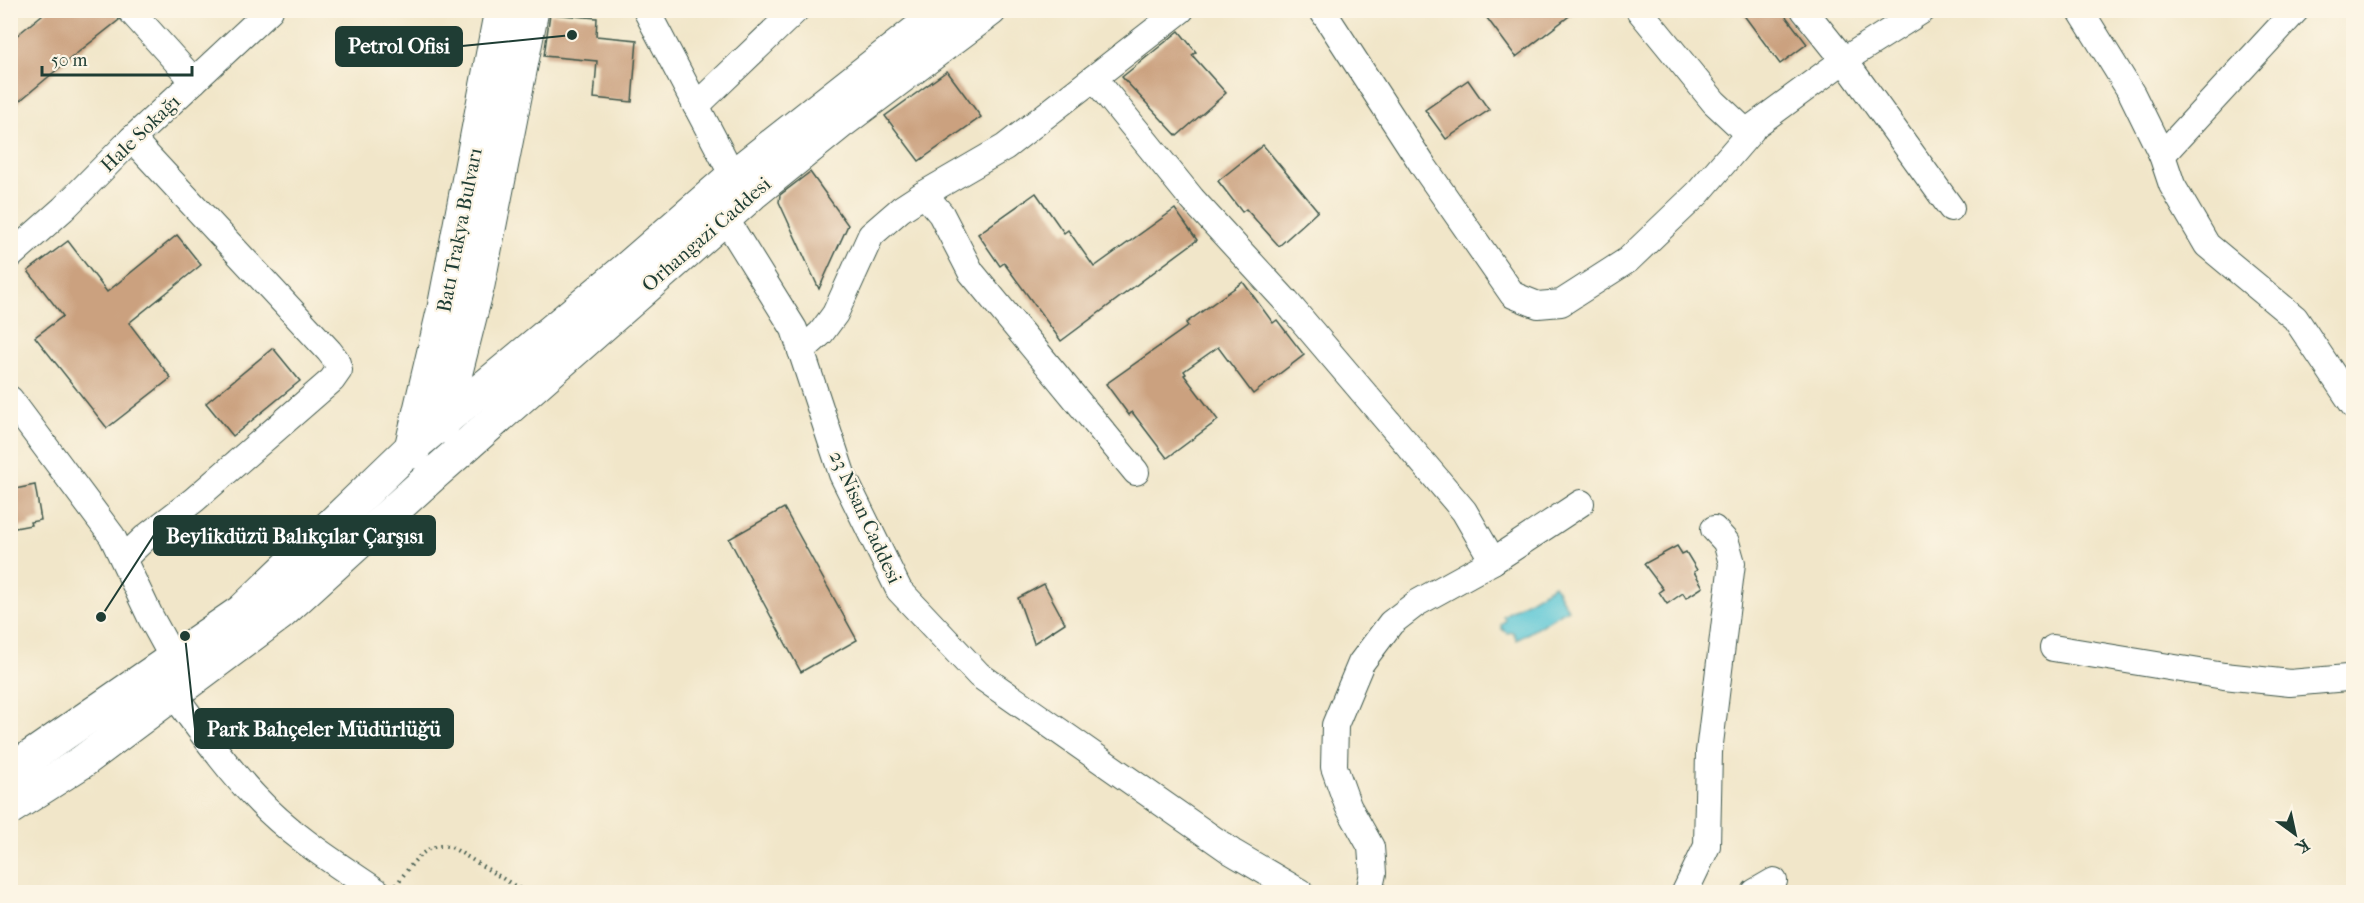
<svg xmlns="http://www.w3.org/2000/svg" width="2364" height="903" viewBox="0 0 2364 903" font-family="'IM FELL French Canon',serif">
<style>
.water{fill:#5dc7d6;stroke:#3e8285;stroke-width:1.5}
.building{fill:#cba17f}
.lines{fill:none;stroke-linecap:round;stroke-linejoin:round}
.minor-casing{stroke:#3e564a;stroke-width:28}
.major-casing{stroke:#3e564a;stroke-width:35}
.path{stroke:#3e564a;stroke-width:4;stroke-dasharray:1.5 4.5;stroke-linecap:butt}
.minor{stroke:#fff;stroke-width:26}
.major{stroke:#fff;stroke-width:33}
.labels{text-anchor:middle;stroke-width:4.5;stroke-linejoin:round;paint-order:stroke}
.street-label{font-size:20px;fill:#1f3d34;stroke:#fcf5e5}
.leader{fill:none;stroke:#1f3d34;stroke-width:2}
.callout-dot{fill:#1f3d34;stroke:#fcf5e5;stroke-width:2}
.callout{fill:#1f3d34;stroke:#1f3d34;stroke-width:2}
.callout-label{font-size:21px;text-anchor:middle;font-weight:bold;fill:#fff}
</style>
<rect width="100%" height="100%" fill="#fcf5e5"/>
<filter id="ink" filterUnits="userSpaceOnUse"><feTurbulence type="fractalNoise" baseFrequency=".0167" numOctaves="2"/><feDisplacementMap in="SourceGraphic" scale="12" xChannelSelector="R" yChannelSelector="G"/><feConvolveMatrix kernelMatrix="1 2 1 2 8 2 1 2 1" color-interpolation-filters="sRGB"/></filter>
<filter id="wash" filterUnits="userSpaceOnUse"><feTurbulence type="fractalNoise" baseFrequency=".008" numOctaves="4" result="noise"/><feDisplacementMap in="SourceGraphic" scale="24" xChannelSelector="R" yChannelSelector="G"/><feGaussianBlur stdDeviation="1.35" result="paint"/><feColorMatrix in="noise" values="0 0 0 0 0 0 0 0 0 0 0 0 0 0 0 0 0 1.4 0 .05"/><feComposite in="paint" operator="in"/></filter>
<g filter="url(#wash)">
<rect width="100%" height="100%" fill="#f1e6c9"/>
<path class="water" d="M1554,585L1568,609L1517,640L1513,632L1507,633L1502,629L1501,624L1506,620L1503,616Z"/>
<g id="blocks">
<g class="building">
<path d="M48,10H115L119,20L71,58L10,109V41Z"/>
<path d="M1481,10H1577L1516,57Z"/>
<path d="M1740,10H1781L1807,44L1780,64Z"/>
<path d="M550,14L597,18L596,36L637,40L632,102L594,98L597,61L544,56Z"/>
<path d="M1179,31L1196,52L1192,55L1226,93L1177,136L1122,77Z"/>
<path d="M947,71L981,117L919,161L885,116Z"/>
<path d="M1468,80L1489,110L1446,139L1425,110Z"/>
<path d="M1263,145L1318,211L1279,246L1246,209L1242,212L1218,181Z"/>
<path d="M810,172L848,225L819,289L779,202L780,195Z"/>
<path d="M1036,193L1064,233L1068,230L1094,267L1175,209L1197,240L1061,341L1004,263L1000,266L978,234Z"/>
<path d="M177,235L201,265L129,323L171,378L107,428L35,337L63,316L28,271L68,241L107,292Z"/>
<path d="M1243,282L1273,323L1277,320L1304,355L1253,394L1218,347L1184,371L1186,374L1184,375L1218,420L1167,458L1132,412L1129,415L1106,384L1188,326L1186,323Z"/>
<path d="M273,348L300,381L233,436L206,403Z"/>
<path d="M35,485L41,520L30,522L31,525L10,529V490Z"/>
<path d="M784,508L857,640L801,672L729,539Z"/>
<path d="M1677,546L1682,554L1686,552L1697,570L1694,572L1703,587L1686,598L1683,593L1667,604L1659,592L1663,589L1644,564Z"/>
<path d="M1044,584L1065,623L1034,643L1018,598Z"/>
</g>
</g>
</g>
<g filter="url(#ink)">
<use href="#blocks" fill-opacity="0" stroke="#3e564a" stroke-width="1.5"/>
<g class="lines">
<defs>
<g id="minor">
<path d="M130,10L194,81"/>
<path d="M646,10L733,176"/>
<path d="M1322,10L1424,167L1513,295L1538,305L1561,303L1628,260L1698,193L1752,130"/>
<path d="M1639,10L1714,102L1746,132L1844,60L1804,10"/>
<path d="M1923,10L1844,60L1951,208"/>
<path d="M2080,10L2132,94L2162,155L2172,185L2207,245L2295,318L2354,406"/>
<path d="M1094,78L1192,199L1284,299L1464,511L1493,561"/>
<path d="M696,106L796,10"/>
<path d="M2162,155L2296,10"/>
<path d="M924,194L941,214L971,272L1136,472"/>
<path d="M725,218L794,329L842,474L899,590L979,675L1232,852L1300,892"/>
<path d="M10,256L63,209L132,139L270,10"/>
<path d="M801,351L821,333L835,314L871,235L901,209L924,194L1005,147L1181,10"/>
<path d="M10,399L112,536L151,618L174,660"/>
<path d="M124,558L146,537L194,500L332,380L339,370L336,360L329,351L132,139"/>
<path d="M2053,648L2224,676L2290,683L2347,678L2354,675"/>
<path d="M174,695C199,728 225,766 254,796C290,835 335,863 378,892"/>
<path d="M1369,892L1373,873L1371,847L1348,806L1334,767L1335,725L1361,663L1391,623L1417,603L1493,561L1581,503"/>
<path d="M1685,892L1707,846L1709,752L1732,563L1726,542L1714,529"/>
<path d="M1755,892L1774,881"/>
</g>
<g id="major">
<path d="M442,427L478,285L532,10"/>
<path d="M413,452L411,448L444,308L501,10"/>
<path d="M10,771L242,611L411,448L624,271L733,176L944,10"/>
<path d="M10,808L82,762L280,614L435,473L752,194L841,122L990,10"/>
</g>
</defs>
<use href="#minor" class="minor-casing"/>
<use href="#major" class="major-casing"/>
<path class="path" d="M396,885C411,866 426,838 453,848L525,892"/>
<use href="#minor" class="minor"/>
<use href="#major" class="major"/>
</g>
</g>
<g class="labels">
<g class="street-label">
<text transform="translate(140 133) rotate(-44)" y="7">Hale Sokağı</text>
<text transform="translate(459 230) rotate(-79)" y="7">Batı Trakya Bulvarı</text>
<text transform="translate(706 234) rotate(-41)" y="7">Orhangazi Caddesi</text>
<text transform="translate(866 517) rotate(65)" y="7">23 Nisan Caddesi</text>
</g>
</g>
<path class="leader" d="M572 35L462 46M101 617L154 535M185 636L195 729"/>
<g class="callout-dot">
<circle cx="572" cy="35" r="6"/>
<circle cx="101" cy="617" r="6"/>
<circle cx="185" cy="636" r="6"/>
</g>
<g class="callout">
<rect x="336" y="27" width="126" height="39" rx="6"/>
<rect x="154" y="516" width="281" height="39" rx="6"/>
<rect x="195" y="709" width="258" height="39" rx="6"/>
</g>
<g class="callout-label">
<text x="399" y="53">Petrol Ofisi</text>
<text x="295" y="543">Beylikdüzü Balıkçılar Çarşısı</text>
<text x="324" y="736">Park Bahçeler Müdürlüğü</text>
</g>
<rect width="2364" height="903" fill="none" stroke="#fcf5e5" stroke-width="36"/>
<g transform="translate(2295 834) rotate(147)" stroke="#fcf5e5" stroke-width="4.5" paint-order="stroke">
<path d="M0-4.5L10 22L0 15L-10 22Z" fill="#1f3d34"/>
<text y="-9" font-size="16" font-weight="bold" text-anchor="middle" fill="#1f3d34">K</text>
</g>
<path d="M42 66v9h150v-9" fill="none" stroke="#1f3d34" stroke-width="3"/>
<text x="51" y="66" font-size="18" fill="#1f3d34" stroke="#fcf5e5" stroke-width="4.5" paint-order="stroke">50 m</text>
</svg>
